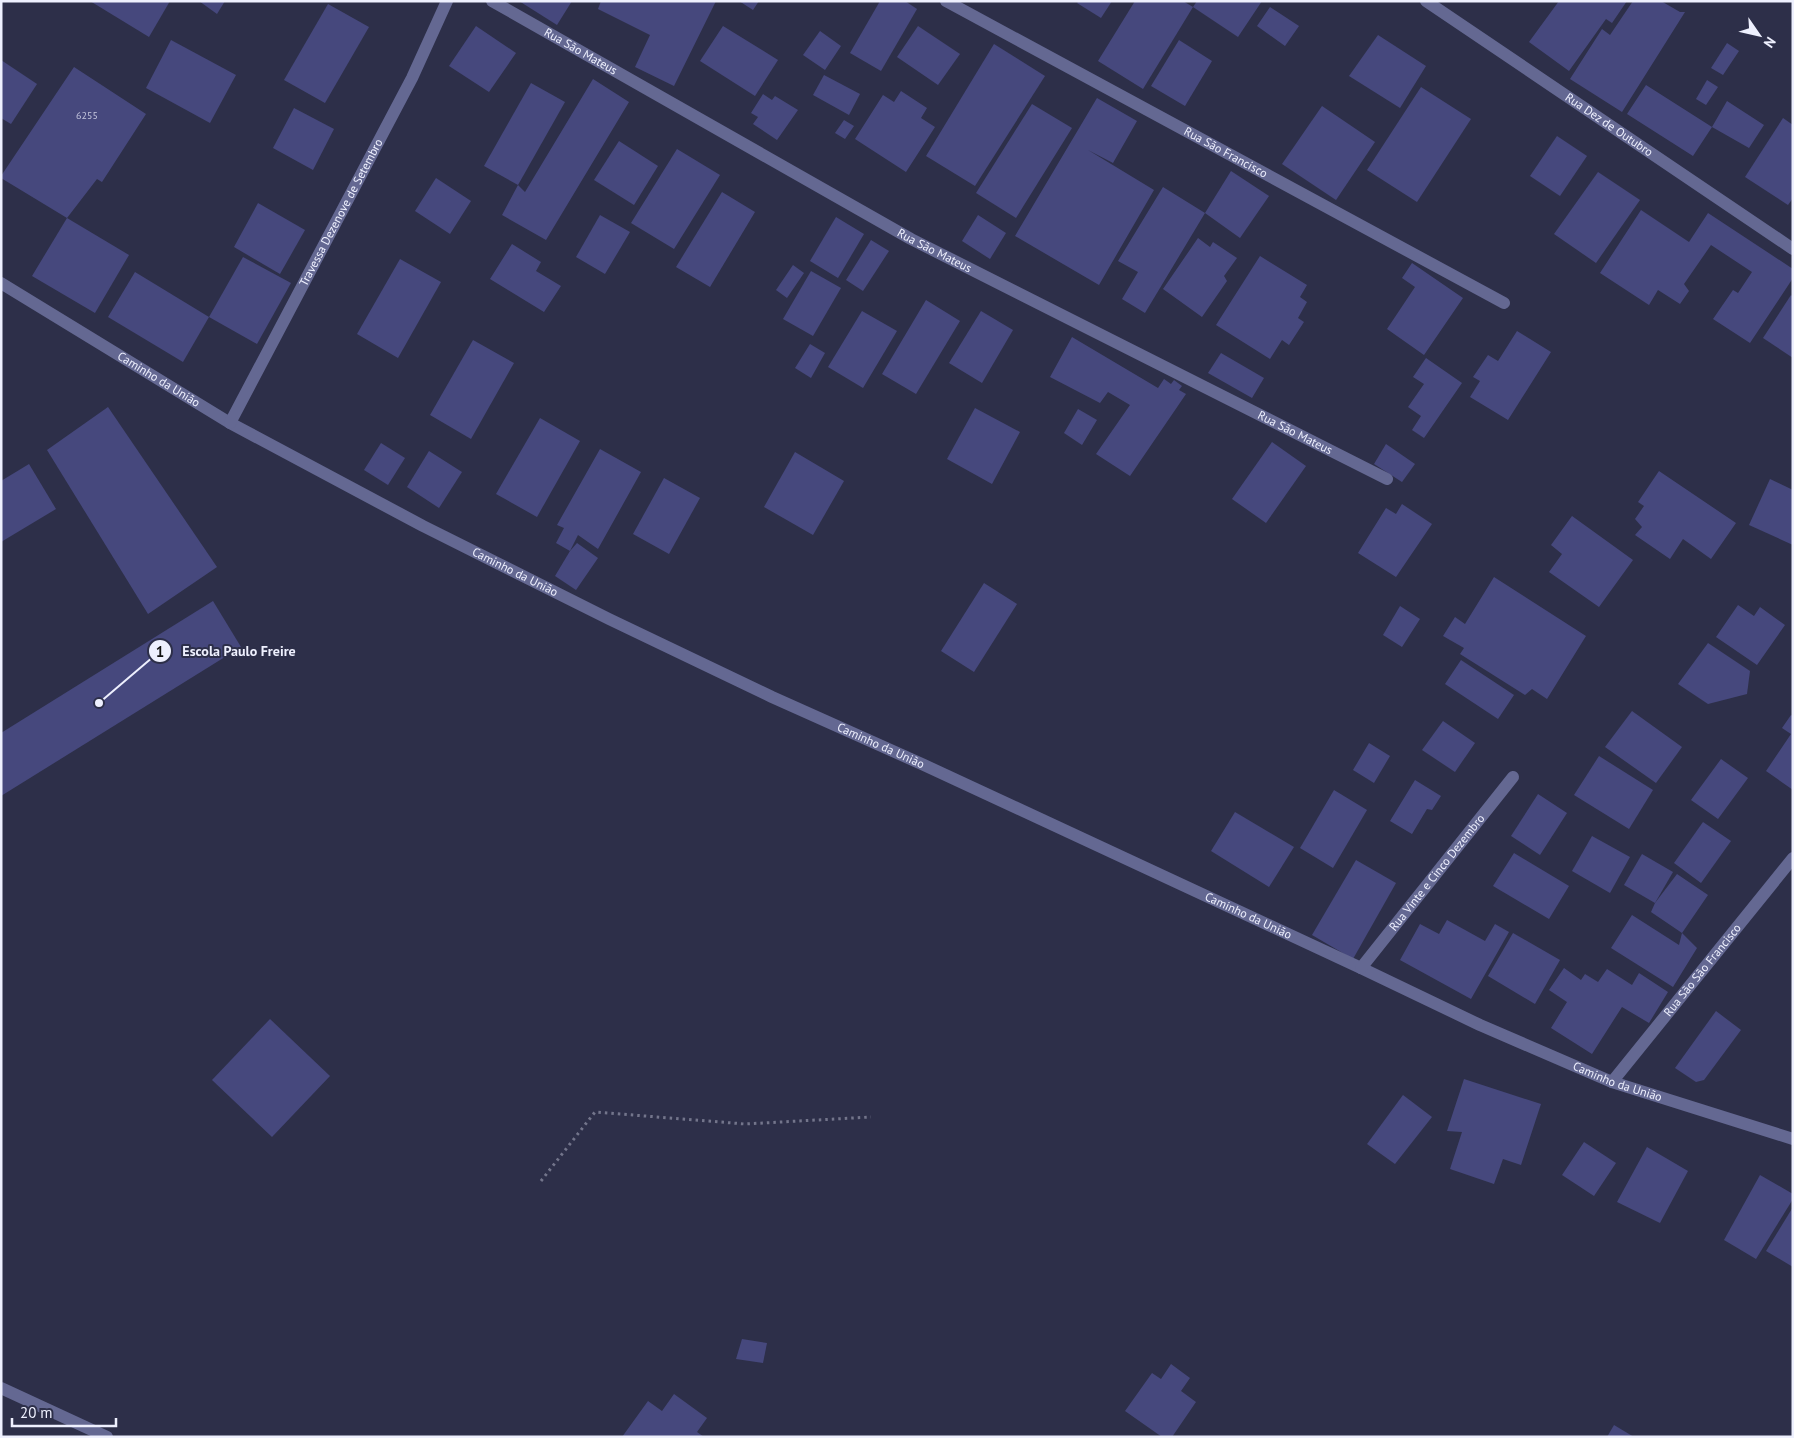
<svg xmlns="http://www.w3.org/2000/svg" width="1794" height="1438" viewBox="0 0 1794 1438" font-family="'PT Sans',sans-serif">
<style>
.building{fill:#46487d}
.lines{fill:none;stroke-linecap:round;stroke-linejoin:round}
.path{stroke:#73758b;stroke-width:3;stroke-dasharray:2.5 4;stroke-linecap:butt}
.minor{stroke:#646892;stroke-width:12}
.labels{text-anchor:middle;stroke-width:4;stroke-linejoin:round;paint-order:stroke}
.number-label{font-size:10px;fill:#c4c6de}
.street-label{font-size:12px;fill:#eef0fe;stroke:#2d2f49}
.leader{fill:none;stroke:#eef0fe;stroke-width:2}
.callout-dot{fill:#eef0fe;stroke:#2d2f49;stroke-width:2}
.mark-label{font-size:15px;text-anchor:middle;font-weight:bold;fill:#111}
.callout-label{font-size:14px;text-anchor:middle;font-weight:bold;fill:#eef0fe;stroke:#2d2f49;stroke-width:4;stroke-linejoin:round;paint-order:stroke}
</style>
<rect width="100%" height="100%" fill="#2d2f49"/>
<g class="building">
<path d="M90,1H170L149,37Z"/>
<path d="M199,1H225L217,14Z"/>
<path d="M519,1H572L557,25Z"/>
<path d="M601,1H716L674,86L635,67L650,35L598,9Z"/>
<path d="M739,1H759L753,10Z"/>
<path d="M880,1H905L917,9L881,71L850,53Z"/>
<path d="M1079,1H1112L1101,18L1077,3Z"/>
<path d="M1135,1H1183L1193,7L1143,89L1098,61Z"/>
<path d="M1197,1H1262L1238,37L1193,7Z"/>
<path d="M1559,1H1627L1612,23L1606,19L1569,71L1529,42Z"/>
<path d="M1633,1H1661L1680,12H1685L1622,112L1570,79L1602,29L1610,35Z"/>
<path d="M328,4L369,27L325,103L284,80Z"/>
<path d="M1270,7L1299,26L1285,46L1257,26Z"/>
<path d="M476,26L516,53L489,92L449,66Z"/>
<path d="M723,26L778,60L755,96L700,61Z"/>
<path d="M918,26L960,54L938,85L897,57Z"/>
<path d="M820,31L841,46L825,70L803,55Z"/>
<path d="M1378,35L1426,66L1400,108L1349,76Z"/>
<path d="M171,40L236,75L210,123L146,88Z"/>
<path d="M1179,40L1212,61L1185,106L1151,86Z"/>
<path d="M1727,43L1739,51L1723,75L1711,68Z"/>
<path d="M994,44L1045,76L975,186L926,156Z"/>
<path d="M1,60L37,84L11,124L1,118Z"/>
<path d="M74,67L146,114L102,182L97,179L67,218L1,178V176Z"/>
<path d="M824,75L860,94L849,115L813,95Z"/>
<path d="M593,79L629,102L546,240L502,215L518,185L525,192Z"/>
<path d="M1707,80L1718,87L1706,105L1696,99Z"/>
<path d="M531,83L565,102L518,185L484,166Z"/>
<path d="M1646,85L1712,127L1727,101L1764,125L1749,148L1712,127L1693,156L1627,114Z"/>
<path d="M1421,87L1471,119L1417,202L1367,170Z"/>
<path d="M901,91L927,108L921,118L935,127L906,172L855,139L883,95L894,102Z"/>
<path d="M763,94L772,100L775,96L798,110L777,140L753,124L758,117L751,113Z"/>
<path d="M1097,98L1137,121L1113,163L1088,150L1154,190L1099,285L1015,236Z"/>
<path d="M1032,104L1072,128L1016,218L976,193Z"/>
<path d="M1322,106L1375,142L1336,200L1282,164Z"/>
<path d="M294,108L334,129L313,170L273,148Z"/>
<path d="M1783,118L1793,125V198L1788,205L1745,177Z"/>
<path d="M844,120L854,126L845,139L835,133Z"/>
<path d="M1557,136L1587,156L1560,196L1530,176Z"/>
<path d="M619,141L658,166L634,205L594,180Z"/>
<path d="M677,149L720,175L674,249L631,223Z"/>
<path d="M1231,171L1269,196L1240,238L1205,213Z"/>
<path d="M1598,172L1640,200L1596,263L1554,234Z"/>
<path d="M436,178L471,201L450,234L415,211Z"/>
<path d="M1163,187L1205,213L1145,313L1122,299L1138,272L1118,261Z"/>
<path d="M722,192L755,212L710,287L676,267Z"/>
<path d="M258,203L305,230L280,274L234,247Z"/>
<path d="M1641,210L1689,242L1708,213L1793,269V278L1750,343L1713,319L1733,290L1738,293L1752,272L1711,245L1684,284L1689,291L1680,304L1658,290L1649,305L1600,273Z"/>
<path d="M600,215L630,232L605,274L576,257Z"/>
<path d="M978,215L1006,233L990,259L962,241Z"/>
<path d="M836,217L864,234L838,278L810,261Z"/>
<path d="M67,218L129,255L95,313L32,276Z"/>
<path d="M1198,238L1210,247L1213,242L1237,258L1224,276L1227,281L1202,317L1163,289Z"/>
<path d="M871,240L889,251L863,291L846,280Z"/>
<path d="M512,244L541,262L536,271L561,286L544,312L490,279Z"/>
<path d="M1260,256L1307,285L1300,297L1307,302L1298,318L1304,322L1289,345L1282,340L1270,359L1216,325Z"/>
<path d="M243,257L291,283L257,344L209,317Z"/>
<path d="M400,259L441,282L398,358L357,334Z"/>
<path d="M1412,263L1463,298L1424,355L1387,329L1415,287L1402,278Z"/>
<path d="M793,265L804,273L787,298L776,290Z"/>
<path d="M811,271L841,288L813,336L783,319Z"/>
<path d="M135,272L209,317L183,362L108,317Z"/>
<path d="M1791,295L1793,297V358L1763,338Z"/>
<path d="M926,300L960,321L916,394L882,374Z"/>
<path d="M862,311L897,331L863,388L828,367Z"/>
<path d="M981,311L1013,330L982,383L949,363Z"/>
<path d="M1517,331L1551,352L1508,420L1470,397L1480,381L1473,377L1488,355L1498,361Z"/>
<path d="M1072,337L1158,388L1164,379L1171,384L1174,380L1182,386L1179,390L1186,394L1130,476L1096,454L1130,405L1108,392L1100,403L1050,377Z"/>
<path d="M473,340L514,363L471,439L430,415Z"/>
<path d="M810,344L825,353L811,378L795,368Z"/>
<path d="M1221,353L1264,378L1252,398L1208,373Z"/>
<path d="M1426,358L1462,383L1424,438L1412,430L1421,416L1408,407L1424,384L1413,377Z"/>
<path d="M108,407L217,567L148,614L47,450Z"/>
<path d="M975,408L1020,432L992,484L947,459Z"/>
<path d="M1078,409L1097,420L1082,445L1064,433Z"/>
<path d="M540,418L580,441L537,517L496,494Z"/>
<path d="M1272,442L1306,466L1266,523L1232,499Z"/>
<path d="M381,443L405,458L388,485L364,470Z"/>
<path d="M1386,444L1415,464L1402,482L1374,464Z"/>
<path d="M600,449L641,472L598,549L578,535L570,551L556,543L564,528L557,525Z"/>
<path d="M429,451L462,472L439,508L407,487Z"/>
<path d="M795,452L844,481L813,535L764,507Z"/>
<path d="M29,464L56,509L1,542V481Z"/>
<path d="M1659,471L1736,523L1711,559L1683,539L1670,559L1635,535L1642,527L1635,519L1644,506L1638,502Z"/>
<path d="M664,478L700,498L669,554L633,534Z"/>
<path d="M1770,479L1793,490V545L1749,525Z"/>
<path d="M1402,504L1432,524L1396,577L1358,553L1386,508L1396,514Z"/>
<path d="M1572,516L1633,560L1599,607L1549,572L1562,554L1551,545Z"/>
<path d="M577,543L598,558L576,590L555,576L570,551Z"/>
<path d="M1494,577L1586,636L1547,699L1532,689L1525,695L1460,654L1464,648L1443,636L1455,617L1465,624Z"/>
<path d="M984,583L1017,604L974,672L941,651Z"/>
<path d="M213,601L241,647L1,796V733Z"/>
<path d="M1738,605L1754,616L1760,607L1785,625L1757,665L1716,637Z"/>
<path d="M1400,606L1420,619L1402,647L1383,635Z"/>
<path d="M1708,643L1750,671L1747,694L1708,704L1678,684Z"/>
<path d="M1461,660L1514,695L1498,719L1445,684Z"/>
<path d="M1632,711L1682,747L1656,783L1605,747Z"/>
<path d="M1791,715L1793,716V790L1766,771L1791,734L1782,728Z"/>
<path d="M1443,721L1475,743L1455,772L1422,750Z"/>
<path d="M1369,743L1390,756L1374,783L1353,770Z"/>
<path d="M1599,756L1653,790L1629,829L1574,795Z"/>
<path d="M1721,759L1748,778L1718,819L1691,800Z"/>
<path d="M1415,780L1441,796L1432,810L1427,809L1412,834L1390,821Z"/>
<path d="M1334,790L1367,810L1333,868L1300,848Z"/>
<path d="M1538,794L1567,813L1540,855L1511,836Z"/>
<path d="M1235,812L1294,847L1269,887L1211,851Z"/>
<path d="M1703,822L1731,841L1701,883L1674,863Z"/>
<path d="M1592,836L1630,857L1610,893L1572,871Z"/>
<path d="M1514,853L1569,886L1549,919L1493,886Z"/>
<path d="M1642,854L1673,872L1655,903L1624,885Z"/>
<path d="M1356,860L1396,883L1353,959L1312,935Z"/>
<path d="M1677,874L1708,895L1682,933L1697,948L1673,987L1611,948L1632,915L1679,945L1682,933L1651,912L1655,903Z"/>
<path d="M1447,920L1485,941L1495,924L1509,932L1471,999L1400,960L1420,924L1439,934Z"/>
<path d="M1513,933L1560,960L1535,1004L1488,976Z"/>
<path d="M1564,968L1581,980L1585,974L1598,982L1607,969L1632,985L1639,973L1668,992L1649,1023L1622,1007L1592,1054L1551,1028L1567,1002L1549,990Z"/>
<path d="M1716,1011L1741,1030L1704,1080L1696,1082L1675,1068Z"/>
<path d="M270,1019L330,1076L272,1137L212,1080Z"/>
<path d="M1464,1079L1541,1104L1521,1165L1503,1159L1494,1184L1450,1169L1462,1132L1447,1131Z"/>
<path d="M1403,1095L1432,1117L1395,1164L1367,1144Z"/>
<path d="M1584,1142L1616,1163L1594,1196L1562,1175Z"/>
<path d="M1647,1147L1688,1171L1660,1223L1617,1202Z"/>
<path d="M1760,1175L1793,1194V1199L1756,1259L1724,1240Z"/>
<path d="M1793,1207V1267L1766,1251Z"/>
<path d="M742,1339L767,1343L763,1363L736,1359Z"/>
<path d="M1171,1364L1190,1378L1181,1391L1196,1402L1172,1437H1162L1125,1411L1152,1373L1161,1379Z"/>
<path d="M674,1394L707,1418L697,1432L704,1437H622L648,1401L662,1411Z"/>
<path d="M1614,1425L1634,1437H1607Z"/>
</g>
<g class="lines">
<path class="path" d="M541,1181L595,1112L745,1124L871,1117"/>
<g class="minor">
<path id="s1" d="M492,1L911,239L1387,479"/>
<path id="s2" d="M946,1L1504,303"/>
<path id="s3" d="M1426,1L1793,249"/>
<path id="s4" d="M1,283L230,423L423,526L609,619L772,697L924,765L1361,968L1480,1025L1612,1082L1793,1139"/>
<path id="s5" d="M230,423L412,78L447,1"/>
<path id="s6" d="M1361,968L1513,777"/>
<path id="s7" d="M1612,1082L1793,858"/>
<path d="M1,1388L107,1437"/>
</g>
</g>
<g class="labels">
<g class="number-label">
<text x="87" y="119">6255</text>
</g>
<g class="street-label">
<text dy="4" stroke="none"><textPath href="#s1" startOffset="102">Rua São Mateus</textPath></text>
<text dy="4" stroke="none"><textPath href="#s3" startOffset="221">Rua Dez de Outubro</textPath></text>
<text dy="4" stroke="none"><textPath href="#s2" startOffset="318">Rua São Francisco</textPath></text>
<text dy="4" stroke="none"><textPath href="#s5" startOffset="238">Travessa Dezenove de Setembro</textPath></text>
<text dy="4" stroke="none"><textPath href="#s1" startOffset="508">Rua São Mateus</textPath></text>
<text dy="4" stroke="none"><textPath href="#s4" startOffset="185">Caminho da União</textPath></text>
<text dy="4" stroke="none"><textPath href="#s1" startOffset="912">Rua São Mateus</textPath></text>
<text dy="4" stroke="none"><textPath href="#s4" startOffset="590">Caminho da União</textPath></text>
<text dy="4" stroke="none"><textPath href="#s4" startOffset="995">Caminho da União</textPath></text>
<text dy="4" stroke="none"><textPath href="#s6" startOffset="122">Rua Vinte e Cinco Dezembro</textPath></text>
<text dy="4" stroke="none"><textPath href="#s4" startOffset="1400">Caminho da União</textPath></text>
<text dy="4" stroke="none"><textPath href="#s7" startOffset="144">Rua São São Francisco</textPath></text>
<text dy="4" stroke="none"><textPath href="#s4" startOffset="1805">Caminho da União</textPath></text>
</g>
</g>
<path class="leader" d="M99 703L160 651"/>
<g class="callout-dot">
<circle cx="99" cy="703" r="5"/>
<circle cx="160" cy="651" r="12"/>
</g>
<g class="mark-label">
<text x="160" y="657">1</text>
</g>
<g class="callout-label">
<text x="239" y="656">Escola Paulo Freire</text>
</g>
<rect width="1794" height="1438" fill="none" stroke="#eef0fe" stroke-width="5"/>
<g transform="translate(1759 35) rotate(124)" stroke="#2d2f49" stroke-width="4" paint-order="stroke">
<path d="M0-4L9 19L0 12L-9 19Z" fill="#eef0fe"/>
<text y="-8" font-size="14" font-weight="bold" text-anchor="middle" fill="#eef0fe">N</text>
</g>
<path d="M12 1418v8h104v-8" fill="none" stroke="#eef0fe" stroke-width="2.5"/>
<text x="20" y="1418" font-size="15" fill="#eef0fe" stroke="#2d2f49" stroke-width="4" paint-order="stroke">20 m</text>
</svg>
